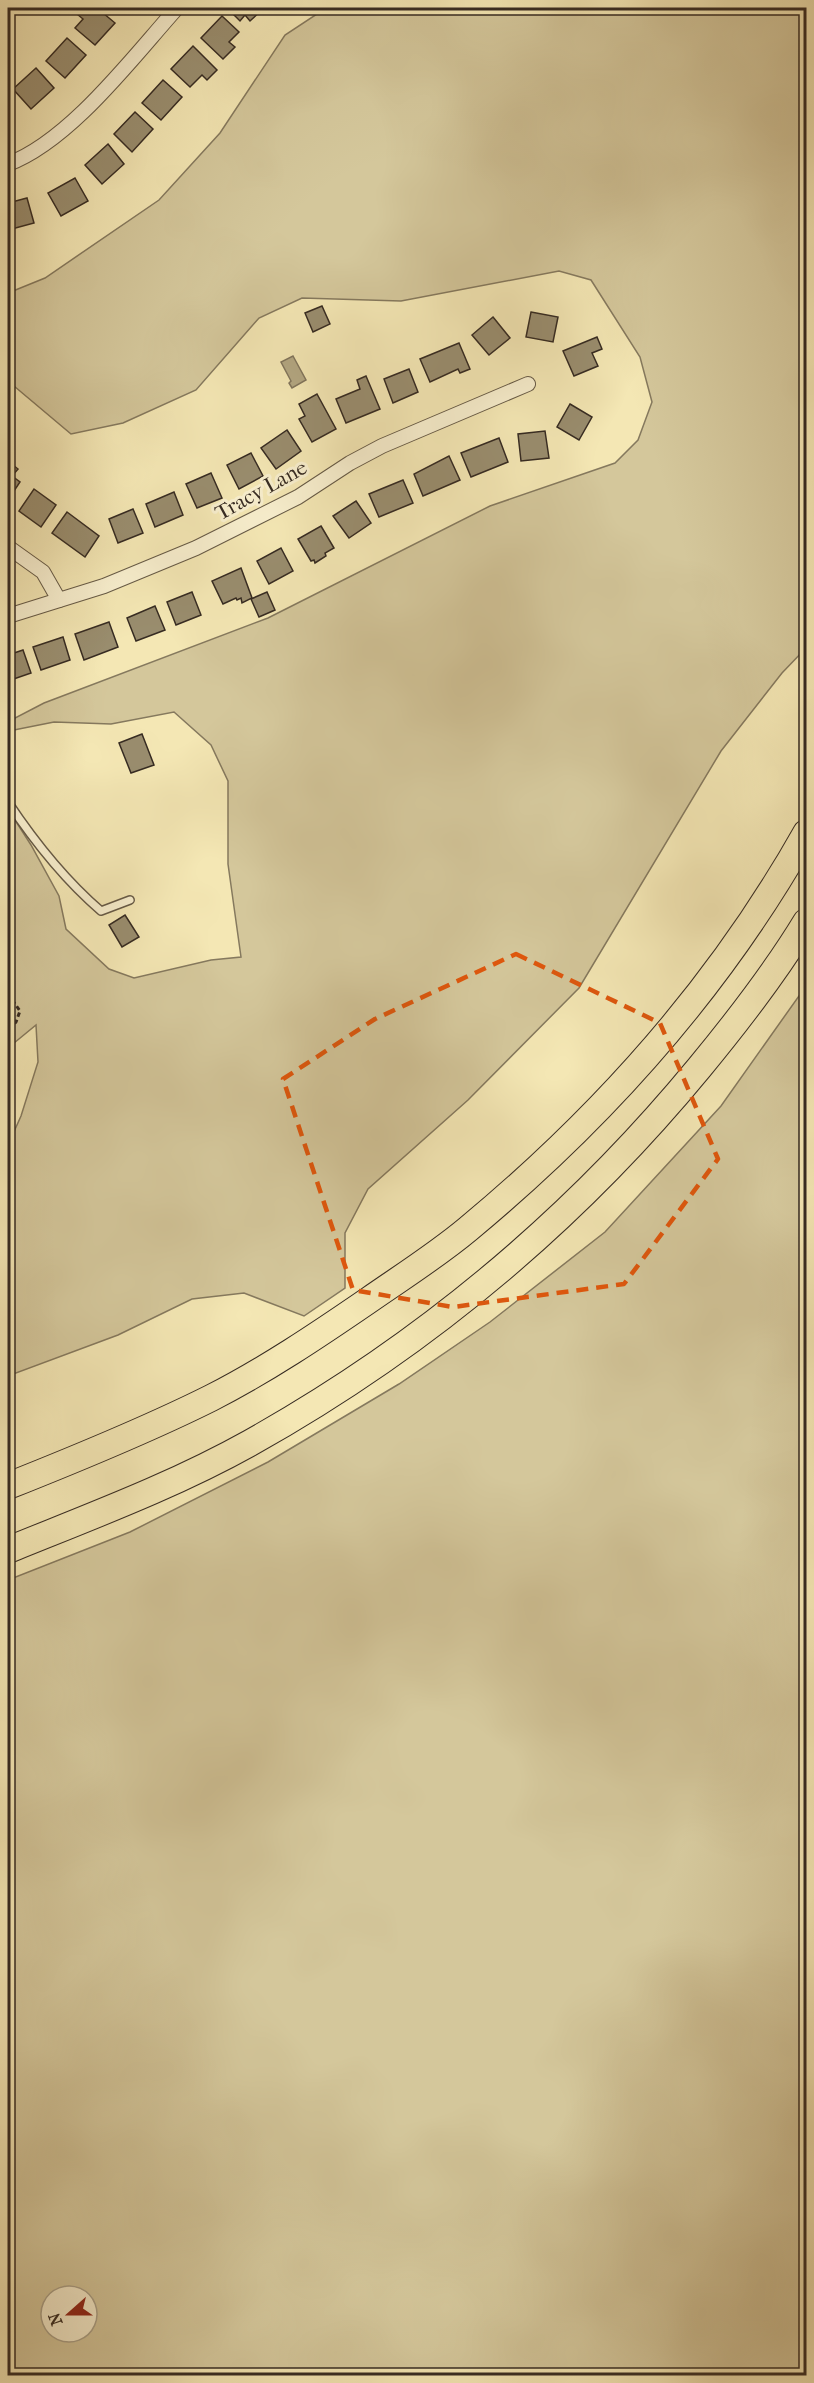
<svg xmlns="http://www.w3.org/2000/svg" width="814" height="2383" viewBox="0 0 814 2383" font-family="'IM FELL French Canon',serif">
<style>
.green{fill:#d4c79b;stroke:#85795e;stroke-width:1.5;fill-rule:evenodd}
.water{fill:#b3a782;stroke:#81755c;stroke-width:1.5}
.building{fill:#998d6e;stroke:#362b22;stroke-width:1.5}
.lines{fill:none;stroke-linecap:round;stroke-linejoin:round}
.lane-casing{stroke:#665a46;stroke-width:10}
.street-casing{stroke:#665a46;stroke-width:16}
.highway-casing{stroke:#362b22;stroke-width:28}
.path{stroke:#362b22;stroke-width:3;stroke-dasharray:4.5 3;stroke-linecap:butt}
.lane{stroke:#f8efce;stroke-width:7}
.street{stroke:#f8efce;stroke-width:14}
.highway{stroke:#f4e7b4;stroke-width:26}
.marked{fill:none;stroke:#df570d;stroke-width:4.5;stroke-dasharray:12 8;stroke-linejoin:round}
.labels{text-anchor:middle;stroke-width:6;stroke-linejoin:round;paint-order:stroke}
.street-label{font-size:21px;fill:#362b22;stroke:#f8efce}
</style>
<rect width="100%" height="100%" fill="#f4e7b4"/>
<filter id="stains"><feTurbulence type="fractalNoise" baseFrequency=".00333" numOctaves="4"/><feColorMatrix values="0 0 0 0 .2 0 0 0 0 .09 0 0 0 0 .02 0 0 0 .5 -.17"/></filter>
<radialGradient id="worn" r=".72"><stop offset=".6" stop-color="#630" stop-opacity="0"/><stop offset="1" stop-color="#630" stop-opacity=".3"/></radialGradient>
<g class="green">
<path d="M326,8H806V648L782,673L721,751L579,988L468,1100L368,1189L345,1233V1288L304,1316L244,1293L192,1299L118,1335L8,1376V1145L21,1116L38,1062L36,1025L8,1048V809L31,845L59,896L66,929L109,969L134,978L211,960L241,957L228,864V781L211,745L174,712L111,724L54,722L9,731L15,718L44,703L268,618L490,506L615,463L638,440L652,402L640,357L591,280L559,271L401,301L302,298L259,318L196,390L123,423L71,434L8,381V293L45,278L159,200L220,133L285,35Z"/>
<path d="M806,986V2375H8V1580L130,1532L268,1462L399,1384L490,1322L605,1232L721,1106ZM51,2296H87V2332H51Z"/>
</g>
<path class="water" d="M293,356L306,380L292,388L289,383L291,381L281,362Z"/>
<g class="building">
<path d="M83,8H97L115,23L95,45L75,28L83,19L77,14Z"/>
<path d="M231,8H264L250,21L245,15L240,21L229,10Z"/>
<path d="M222,16L239,32L229,42L235,47L223,59L201,38Z"/>
<path d="M67,38L86,55L65,78L46,61Z"/>
<path d="M193,46L217,70L207,80L202,75L190,87L171,69Z"/>
<path d="M36,68L54,88L31,109L13,89Z"/>
<path d="M163,80L182,97L161,120L142,103Z"/>
<path d="M135,112L153,129L132,152L114,134Z"/>
<path d="M108,144L124,164L102,184L85,165Z"/>
<path d="M75,178L88,201L61,216L48,193Z"/>
<path d="M27,198L34,223L8,230V203Z"/>
<path d="M322,306L330,324L313,332L305,313Z"/>
<path d="M531,312L558,317L553,342L526,337Z"/>
<path d="M493,317L510,338L489,355L472,335Z"/>
<path d="M597,337L602,349L592,353L598,366L574,376L563,351Z"/>
<path d="M459,343L470,369L460,373L458,369L430,382L420,359Z"/>
<path d="M409,369L418,392L393,403L384,379Z"/>
<path d="M366,376L380,409L346,423L336,399L360,389L357,380Z"/>
<path d="M317,394L336,429L312,442L299,419L305,416L299,404Z"/>
<path d="M570,404L592,417L579,440L557,427Z"/>
<path d="M287,430L301,451L276,469L261,448Z"/>
<path d="M545,431L549,458L521,461L518,434Z"/>
<path d="M499,438L508,462L471,477L461,453Z"/>
<path d="M251,453L263,476L239,489L227,465Z"/>
<path d="M449,456L460,480L423,496L414,474Z"/>
<path d="M8,461L18,469L12,476L20,482L8,500Z"/>
<path d="M211,473L222,498L197,508L186,484Z"/>
<path d="M403,480L413,503L379,517L369,494Z"/>
<path d="M34,489L56,505L41,527L19,511Z"/>
<path d="M174,492L183,515L155,527L146,504Z"/>
<path d="M356,501L371,523L349,538L333,516Z"/>
<path d="M133,509L143,533L118,543L109,519Z"/>
<path d="M67,512L99,536L85,557L52,533Z"/>
<path d="M321,526L334,548L325,553L326,556L315,563L314,560L311,561L298,539Z"/>
<path d="M281,548L293,571L269,584L257,561Z"/>
<path d="M241,568L252,598L242,603L241,598L237,600L236,598L223,604L212,581Z"/>
<path d="M192,592L201,615L176,625L167,602Z"/>
<path d="M267,592L275,610L259,617L251,599Z"/>
<path d="M155,606L165,630L136,641L127,618Z"/>
<path d="M109,622L118,647L84,660L75,634Z"/>
<path d="M63,637L70,660L41,670L33,647Z"/>
<path d="M23,650L31,673L8,681V655Z"/>
<path d="M142,734L154,765L131,773L119,743Z"/>
<path d="M125,915L139,937L122,947L109,925Z"/>
</g>
<g class="lines">
<defs>
<path id="lane" d="M8,802C34,841 65,880 101,911L130,900"/>
<g id="street">
<path d="M8,164C70,141 133,57 177,8"/>
<path d="M8,547L43,572L59,600"/>
<path d="M8,616L104,586L196,548L298,497L350,463L382,446L528,384"/>
</g>
<g id="highway">
<path d="M8,1486C76,1459 145,1431 211,1398C266,1370 318,1335 369,1300C402,1277 437,1255 468,1229C603,1117 720,986 806,833"/>
<path d="M8,1550C89,1517 173,1486 250,1443C425,1345 572,1222 699,1068C737,1022 775,973 806,922"/>
</g>
</defs>
<use href="#lane" class="lane-casing"/>
<use href="#street" class="street-casing"/>
<use href="#highway" class="highway-casing"/>
<path class="path" d="M8,994L20,1011L16,1022L8,1029"/>
<use href="#lane" class="lane"/>
<use href="#street" class="street"/>
<use href="#highway" class="highway"/>
</g>
<path class="marked" d="M516,954L660,1023L718,1159L624,1284L453,1307L353,1290L283,1079L375,1019Z"/>
<g class="labels">
<g class="street-label">
<text transform="translate(261 490) rotate(-29)" y="7">Tracy Lane</text>
</g>
</g>
<rect width="814" height="2383" fill="none" stroke="#f4e7b4" stroke-width="30"/>
<rect x="9" y="9" width="796" height="2365" fill="none" stroke="#362b22" stroke-width="3"/>
<rect x="15" y="15" width="784" height="2353" fill="none" stroke="#362b22" stroke-width="1.5"/>
<g transform="translate(69 2314) rotate(249)"><circle r="28" fill="#f8efce" stroke="#aaa189" stroke-width="1.5"/>
<path d="M0-4.5L10 22L0 15L-10 22Z" fill="#8f2418"/>
<text y="-9" font-size="16" font-weight="bold" text-anchor="middle" fill="#362b22">N</text>
</g>
<rect width="100%" height="100%" filter="url(#stains)"/>
<rect width="100%" height="100%" fill="url(#worn)"/>
</svg>
